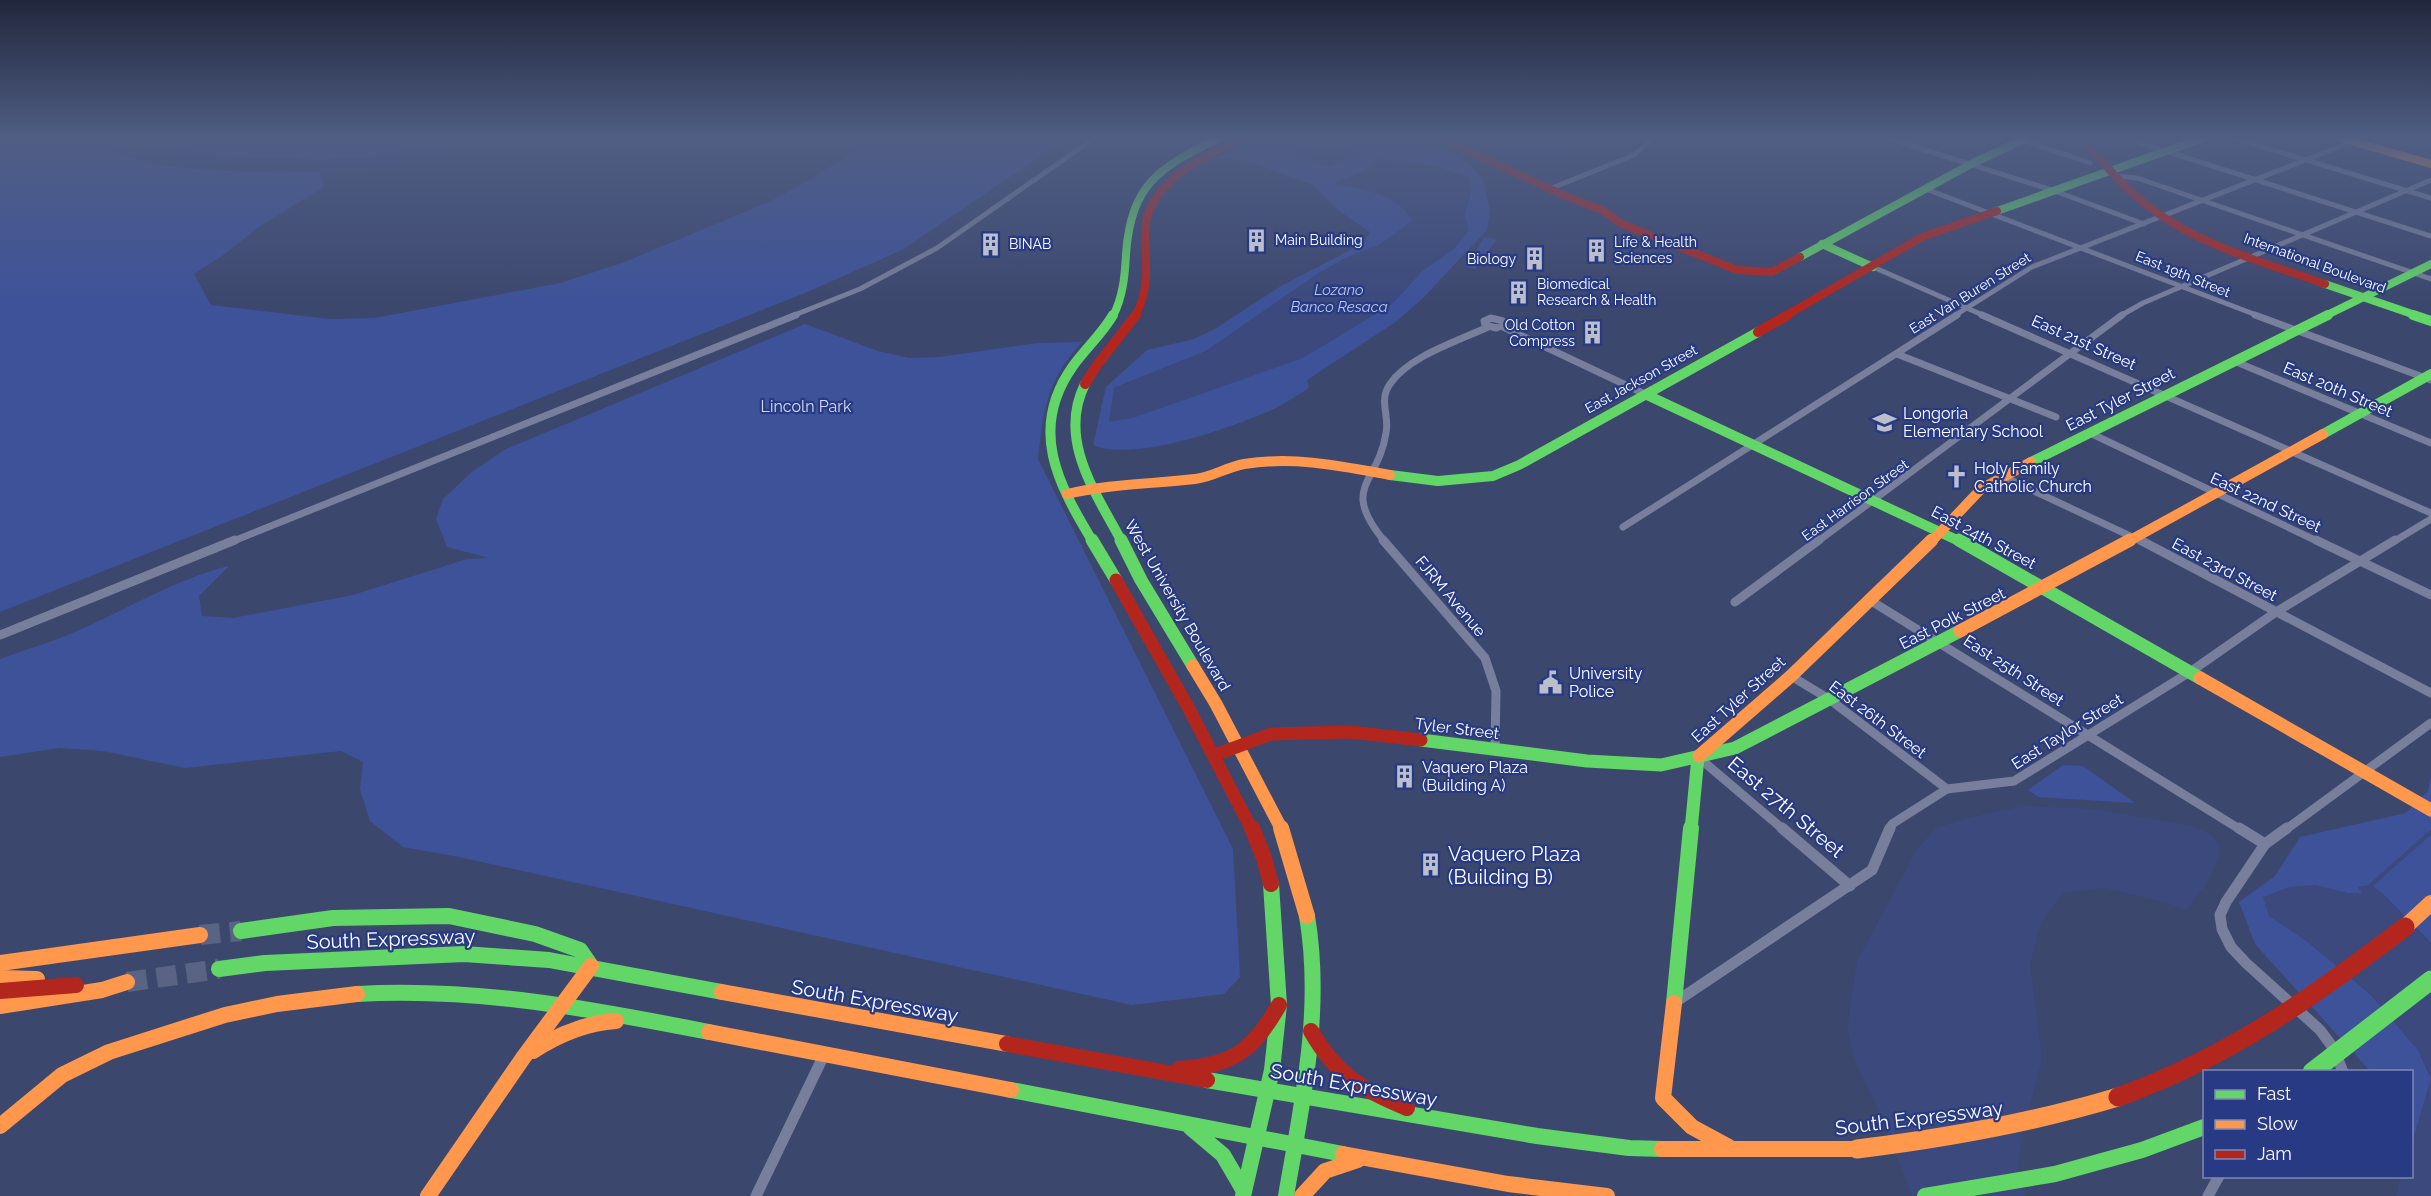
<svg xmlns="http://www.w3.org/2000/svg" width="2431" height="1196" viewBox="0 0 2431 1196" font-family="Raleway,sans-serif">
<style>
.green{fill:#3e529a;fill-rule:evenodd}
.water{fill:#3b497d}
.lines{fill:none;stroke-linecap:round;stroke-linejoin:round}
.stream{stroke:#3b497d;stroke-width:4}
.highway-tunnel{stroke:#596384;stroke-width:20;stroke-dasharray:20 10;stroke-linecap:butt}
.street-far3{stroke:#787f9c;stroke-width:5}
.street-far2{stroke:#787f9c;stroke-width:7}
.street-far1{stroke:#787f9c;stroke-width:9}
.street{stroke:#787f9c;stroke-width:11}
.fast-far3{stroke:#63d668;stroke-width:8}
.fast-far2{stroke:#63d668;stroke-width:10}
.fast-far1{stroke:#63d668;stroke-width:13}
.fast{stroke:#63d668;stroke-width:16}
.slow-far3{stroke:#ff974d;stroke-width:8}
.slow-far2{stroke:#ff974d;stroke-width:10}
.slow-far1{stroke:#ff974d;stroke-width:13}
.slow{stroke:#ff974d;stroke-width:16}
.jam-far3{stroke:#b3261e;stroke-width:8}
.jam-far2{stroke:#b3261e;stroke-width:10}
.jam-far1{stroke:#b3261e;stroke-width:13}
.jam{stroke:#b3261e;stroke-width:16}
.fast-bridge{stroke:#63d668;stroke-width:19}
.slow-bridge{stroke:#ff974d;stroke-width:19}
.jam-bridge{stroke:#b3261e;stroke-width:19}
.labels{text-anchor:middle;stroke-width:4.5;stroke-linejoin:round;paint-order:stroke}
.far-poi-label{font-size:14px;fill:#fff;stroke:#273a83;text-anchor:start}
.far-street-label{font-size:14px;fill:#fff;stroke:#273a83}
.far-water-label{font-size:15px;font-style:italic;fill:#bbc7ee;stroke:#273a83}
.street-label{font-size:16px;fill:#fff;stroke:#273a83}
.park-label{font-size:16px;fill:#d3dbf6;stroke:#273a83}
.poi-label{font-size:16px;fill:#fff;stroke:#273a83;text-anchor:start}
.near-street-label{font-size:20px;fill:#fff;stroke:#273a83}
.near-poi-label{font-size:20px;fill:#fff;stroke:#273a83;text-anchor:start}
</style>
<rect width="100%" height="100%" fill="#3c476e"/>
<g class="green">
<path d="M0,139H88C146,176 253,172 320,171L324,187L260,226L222,256L194,274L211,305L329,319L375,318L560,283L622,263L771,201L808,181L873,139H1066L902,250L805,293L0,612Z"/>
<path d="M139,139H457C355,167 240,171 139,139Z"/>
<path d="M1258,139H1407L1447,151L1469,164L1483,179L1490,211L1487,230L1423,298L1397,321L1307,380L1309,388C1299,394 1289,401 1278,407C1236,426 1136,463 1093,445L1106,387L1147,350L1194,339L1215,329L1281,286L1364,243L1370,232L1338,210L1313,185L1256,164L1230,159H1215ZM1381,159L1472,188L1455,248L1422,271L1392,304L1114,388L1206,351L1319,273L1348,257L1379,245L1413,221C1394,190 1366,192 1336,183L1364,171Z"/>
<path d="M1484,237L1497,239L1475,269L1466,267Z"/>
<path d="M805,324L878,351L909,358L939,357L1038,343L1082,342C1046,382 1044,408 1038,459L1233,849L1240,977L1224,994L1132,1005L459,857L403,847L370,821L360,789L363,762L341,751L185,768L103,751L60,748L0,757V659C27,649 56,641 82,629C131,607 176,579 229,566L199,596L202,616L233,618L353,595L467,559L489,558L447,547L436,519L443,499L473,471L506,449Z"/>
<path d="M2063,765L2083,766L2135,803L2038,797L2028,790Z"/>
<path d="M2431,776V943L2384,895L2371,885L2358,887L2363,894L2347,893L2315,885L2270,916L2308,942L2370,994L2418,1050L2431,1079L2412,1144V1072L2370,1071L2255,944L2239,902L2275,876L2300,837L2406,813L2428,791Z"/>
</g>
<g class="water">
<path d="M88,139H139L170,149L216,155L320,160L391,155L457,139H490C472,146 453,154 434,158C354,177 158,183 88,139Z"/>
<path d="M1467,139H1592L1584,140L1549,158L1520,167Z"/>
<path d="M1298,141L1359,153L1329,167L1302,156L1290,143Z"/>
<path d="M1381,159L1437,166L1468,177L1472,188L1464,211L1469,230L1455,248L1422,271L1392,304L1303,358L1133,418L1109,422L1114,388L1206,351L1319,273L1348,257L1379,245L1412,221C1398,193 1363,189 1335,184L1364,171Z"/>
<path d="M2024,806L2093,809L2193,826L2211,835L2220,847C2217,871 2202,891 2186,910L2167,903L2104,888L2063,893L2041,922L2030,965L2042,1059L2022,1135L2018,1165L2025,1196H1912L1878,1109L1856,1064L1847,1028L1857,961L1917,849L1936,828L1972,817Z"/>
<path d="M2315,885L2347,893L2362,894L2358,887L2371,885L2384,895L2431,944V1076L2418,1050L2370,994L2308,942L2269,916L2263,897L2289,887Z"/>
<path d="M2431,1079V1196H2396L2401,1177L2412,1176V1144Z"/>
</g>
<g class="lines">
<path class="stream" d="M2371,885L2431,832"/>
<g class="highway-tunnel">
<path d="M200,935L241,931"/>
<path d="M127,982L219,969"/>
</g>
<g class="street-far3">
<path d="M1890,139L2052,190L2144,224"/>
<path d="M2128,139L2431,236"/>
<path d="M2237,139L2431,198"/>
<path d="M2022,140L2090,163"/>
<path d="M2117,176L2137,178L2431,279"/>
<path d="M1552,188L1634,155L1652,139"/>
<path d="M1926,189L2259,316"/>
<path d="M1873,267L1985,316"/>
<path d="M792,316L860,289L937,248L1093,139"/>
<path d="M1954,316L2032,267L2359,139"/>
<path d="M2120,316L2143,303L2431,180"/>
</g>
<g class="street-far2">
<path d="M1982,315L2431,513"/>
<path d="M2255,315L2431,380"/>
<path d="M1491,318L1503,321L1505,325L1496,328L1485,325L1484,321Z"/>
<path d="M1503,327L1647,395"/>
<path d="M1897,354L2056,417"/>
<path d="M2234,361L2431,443"/>
<path d="M2090,433L2319,542"/>
<path d="M2002,476L2143,542"/>
<path d="M1623,527L1957,315"/>
<path d="M231,542L796,315"/>
<path d="M1385,542C1339,486 1378,485 1386,433C1390,416 1378,401 1390,384C1409,356 1458,341 1488,327"/>
<path d="M1817,542L2122,315"/>
<path d="M2393,542L2431,519"/>
</g>
<g class="street-far1">
<path d="M1383,540L1485,658L1496,691L1495,748"/>
<path d="M2140,540L2431,693"/>
<path d="M2316,540L2431,595"/>
<path d="M1868,599L2241,830"/>
<path d="M1735,602L1819,540"/>
<path d="M0,635L235,540"/>
<path d="M1791,676L1829,699L1947,789"/>
<path d="M1698,757L1784,830"/>
<path d="M1890,830L1892,824L1947,789L2014,781L2190,672L2276,612L2395,540"/>
<path d="M2285,830L2431,723"/>
</g>
<g class="street">
<path d="M1782,828L1850,886"/>
<path d="M2239,828L2265,844"/>
<path d="M2287,828L2265,844L2226,902L2220,915L2222,929L2231,947L2246,963L2320,1030L2334,1049L2343,1072"/>
<path d="M1674,1003L1872,870L1890,828"/>
<path d="M756,1196L824,1055"/>
<path d="M2208,1196L2219,1176"/>
</g>
<g class="fast-far3">
<path d="M1997,211L2200,139"/>
<path d="M1822,244L1873,267"/>
<path d="M1800,257L1973,163L2025,139"/>
<path d="M2325,284L2418,316"/>
<path d="M1113,316C1123,297 1125,275 1126,254C1131,184 1159,168 1217,139"/>
<path d="M2325,316L2431,264"/>
</g>
<g class="fast-far2">
<path d="M2413,315L2431,321"/>
<path d="M1085,384C1057,440 1096,493 1122,542"/>
<path d="M1647,395L1961,542"/>
<path d="M2323,434L2431,374"/>
<path d="M2031,462L2328,315"/>
<path d="M1390,475L1438,481L1493,476L1519,465L1758,332"/>
<path d="M1093,542C1058,484 1028,429 1073,366C1086,348 1102,334 1113,315"/>
</g>
<g class="fast-far1">
<path d="M1092,540L1116,580"/>
<path d="M1121,540L1141,580L1193,666"/>
<path d="M1959,540L2200,678"/>
<path d="M1421,740L1587,761L1661,765L1735,748L1960,631"/>
<path d="M1691,830L1698,757"/>
</g>
<g class="fast">
<path d="M241,931L333,918L449,916L535,934L580,950L591,966"/>
<path d="M219,969L265,963L464,954L549,960L722,992"/>
<path d="M357,994C478,987 591,1009 709,1032"/>
<path d="M1674,1003L1691,828"/>
<path d="M1207,1080L1537,1136L1629,1148L1662,1149"/>
<path d="M1011,1090L1343,1154"/>
<path d="M1191,1128L1223,1155L1244,1191"/>
<path d="M1243,1196L1272,1070L1279,1005L1271,884"/>
<path d="M1286,1196C1302,1103 1323,1011 1307,916"/>
<path d="M1925,1196L2055,1174L2142,1150L2204,1127"/>
</g>
<path class="slow-far3" d="M2344,139L2431,164"/>
<g class="slow-far2">
<path d="M1067,494C1109,484 1152,484 1195,479C1212,477 1227,467 1244,464C1294,456 1341,466 1390,475"/>
<path d="M1931,542L1981,489L2031,462"/>
<path d="M2127,542L2323,434"/>
</g>
<g class="slow-far1">
<path d="M1960,631L2130,540"/>
<path d="M1193,666L1216,704L1282,830"/>
<path d="M2200,678L2431,810"/>
<path d="M1699,756L1791,676L1932,540"/>
</g>
<g class="slow">
<path d="M1281,828L1307,916"/>
<path d="M2405,927L2431,903"/>
<path d="M0,963L200,935"/>
<path d="M0,978L37,979"/>
<path d="M722,992L1007,1044"/>
<path d="M1674,1003L1663,1098L1692,1127L1729,1147"/>
<path d="M0,1006L102,990L127,982"/>
<path d="M709,1032L1011,1090"/>
<path d="M533,1051C559,1034 585,1023 616,1021"/>
<path d="M0,1126L62,1075L109,1052L225,1015L277,1004L357,994"/>
<path d="M1662,1149H1857"/>
<path d="M1343,1154L1508,1184L1607,1196"/>
<path d="M428,1196L523,1058L591,966"/>
<path d="M1302,1196L1325,1171L1358,1160"/>
</g>
<g class="jam-far3">
<path d="M1442,139L1563,195L1602,210L1622,224L1737,270L1772,272L1800,257"/>
<path d="M2081,139C2103,162 2124,188 2149,207C2200,246 2266,263 2325,284"/>
<path d="M1135,316C1150,291 1146,263 1145,235C1144,184 1203,156 1242,139"/>
<path d="M1785,316L1922,237L1997,211"/>
</g>
<g class="jam-far2">
<path d="M1758,332L1788,315"/>
<path d="M1085,384L1097,365L1136,315"/>
</g>
<g class="jam-far1">
<path d="M1116,580L1188,707L1252,830"/>
<path d="M1215,755L1271,734L1351,732L1421,740"/>
</g>
<g class="jam">
<path d="M1252,828L1264,858L1271,884"/>
<path d="M0,991L76,985"/>
<path d="M1311,1031C1336,1075 1361,1089 1407,1108"/>
<path d="M1007,1044L1207,1080"/>
<path d="M1179,1069C1233,1065 1252,1052 1279,1005"/>
</g>
<path class="fast-bridge" d="M2312,1072L2431,980"/>
<path class="slow-bridge" d="M1857,1149C1946,1138 2032,1123 2118,1097"/>
<path class="jam-bridge" d="M2118,1097C2229,1057 2312,998 2405,927"/>
</g>
<linearGradient id="sky" x2="0" y2="1"><stop stop-color="#21273c"/><stop offset="0.45" stop-color="#505e84"/><stop offset="1" stop-color="#505e84" stop-opacity="0"/></linearGradient>
<rect width="2431" height="306" fill="url(#sky)"/>
<defs>
<symbol id="building-bare" viewBox="-9 -9 18 18"><path d="M-4-6H4V6H1V3H-1V6H-4ZM-2.5-4.3h1.7v1.8h-1.7ZM.8-4.3h1.7v1.8H.8ZM-2.5-1h1.7V.8h-1.7ZM.8-1h1.7V.8H.8Z" fill="#bbbfcc" stroke="#273a83" stroke-width="2.5" paint-order="stroke"/></symbol>
<symbol id="school-bare" viewBox="-9 -9 18 18"><path d="M0-5L7-2L0 1L-7-2ZM-4 1L0 2.5L4 1V4Q0 6-4 4Z" fill="#bbbfcc" stroke="#273a83" stroke-width="2.5" paint-order="stroke"/></symbol>
<symbol id="church-bare" viewBox="-9 -9 18 18"><path d="M-1.2-6h2.4v3.5h3.3v2.4h-3.3V6h-2.4V-.1h-3.3v-2.4h3.3Z" fill="#bbbfcc" stroke="#273a83" stroke-width="2.5" paint-order="stroke"/></symbol>
<symbol id="civic-bare" viewBox="-9 -9 18 18"><path d="M-.6-6.5H3V-4.5H.6V-3L4-1V1h2V6H-6V1h2V-1L-.6-3ZM-1.2 2.5V6h2.4V2.5Z" fill="#bbbfcc" stroke="#273a83" stroke-width="2.5" paint-order="stroke"/></symbol>
</defs>
<g fill-rule="evenodd">
<use href="#building-bare" x="1240" y="224" width="33" height="33"/>
<use href="#building-bare" x="974" y="228" width="33" height="33"/>
<use href="#building-bare" x="1580" y="234" width="33" height="33"/>
<use href="#building-bare" x="1518" y="242" width="33" height="33"/>
<use href="#building-bare" x="1502" y="276" width="33" height="33"/>
<use href="#building-bare" x="1576" y="316" width="33" height="33"/>
<use href="#school-bare" x="1868" y="406" width="33" height="33"/>
<use href="#church-bare" x="1940" y="460" width="33" height="33"/>
<use href="#civic-bare" x="1534" y="666" width="33" height="33"/>
<use href="#building-bare" x="1388" y="760" width="33" height="33"/>
<use href="#building-bare" x="1414" y="848" width="33" height="33"/>
</g>
<g class="labels">
<g class="far-poi-label">
<text x="1275" y="245">Main Building</text>
<text x="1614" y="247">Life &amp; Health<tspan x="1614" dy="16">Sciences</tspan></text>
<text x="1009" y="249">BINAB</text>
<text x="1516" y="264" text-anchor="end">Biology</text>
<text x="1537" y="289">Biomedical<tspan x="1537" dy="16">Research &amp; Health</tspan></text>
<text x="1575" y="330" text-anchor="end">Old Cotton<tspan x="1575" dy="16">Compress</tspan></text>
</g>
<g class="far-street-label">
<text transform="translate(2315 263) rotate(20)" y="5">International Boulevard</text>
<text transform="translate(2183 274) rotate(22)" y="5">East 19th Street</text>
<text transform="translate(1970 293) rotate(-32)" y="5">East Van Buren Street</text>
<text transform="translate(1641 379) rotate(-29)" y="5">East Jackson Street</text>
<text transform="translate(1855 500) rotate(-36)" y="5">East Harrison Street</text>
</g>
<g class="far-water-label">
<text x="1339" y="295">Lozano<tspan x="1339" dy="17">Banco Resaca</tspan></text>
</g>
<g class="street-label">
<text transform="translate(2084 342) rotate(24)" y="6">East 21st Street</text>
<text transform="translate(2338 389) rotate(23)" y="6">East 20th Street</text>
<text transform="translate(2120 399) rotate(-27)" y="6">East Tyler Street</text>
<text transform="translate(2266 502) rotate(25)" y="6">East 22nd Street</text>
<text transform="translate(1984 537) rotate(28)" y="6">East 24th Street</text>
<text transform="translate(2225 569) rotate(28)" y="6">East 23rd Street</text>
<text transform="translate(1451 596) rotate(50)" y="6">FJRM Avenue</text>
<text transform="translate(1178 605) rotate(60)" y="6">West University Boulevard</text>
<text transform="translate(1952 618) rotate(-27)" y="6">East Polk Street</text>
<text transform="translate(2014 670) rotate(33)" y="6">East 25th Street</text>
<text transform="translate(1738 699) rotate(-42)" y="6">East Tyler Street</text>
<text transform="translate(1878 719) rotate(37)" y="6">East 26th Street</text>
<text transform="translate(1457 728) rotate(7)" y="6">Tyler Street</text>
<text transform="translate(2067 731) rotate(-32)" y="6">East Taylor Street</text>
</g>
<g class="park-label">
<text x="806" y="412">Lincoln Park</text>
</g>
<g class="poi-label">
<text x="1903" y="419">Longoria<tspan x="1903" dy="18">Elementary School</tspan></text>
<text x="1974" y="474">Holy Family<tspan x="1974" dy="18">Catholic Church</tspan></text>
<text x="1569" y="679">University<tspan x="1569" dy="18">Police</tspan></text>
<text x="1422" y="773">Vaquero Plaza<tspan x="1422" dy="18">(Building A)</tspan></text>
</g>
<g class="near-street-label">
<text transform="translate(1786 807) rotate(40)" y="7">East 27th Street</text>
<text transform="translate(391 939) rotate(-2)" y="7">South Expressway</text>
<text transform="translate(875 1001) rotate(10)" y="7">South Expressway</text>
<text transform="translate(1354 1085) rotate(10)" y="7">South Expressway</text>
<text transform="translate(1919 1118) rotate(-7)" y="7">South Expressway</text>
</g>
<g class="near-poi-label">
<text x="1448" y="861">Vaquero Plaza<tspan x="1448" dy="23">(Building B)</tspan></text>
</g>
</g>
<rect x="2203" y="1070" width="210" height="108" fill="#273a83" stroke="#7d89b5" stroke-width="1.5"/>
<rect x="2215" y="1090" width="30" height="9" fill="#63d668" stroke="#7d89b5" stroke-width="1.5"/>
<text x="2257" y="1100" font-size="18" fill="#ffffff">Fast</text>
<rect x="2215" y="1120" width="30" height="9" fill="#ff974d" stroke="#7d89b5" stroke-width="1.5"/>
<text x="2257" y="1130" font-size="18" fill="#ffffff">Slow</text>
<rect x="2215" y="1150" width="30" height="9" fill="#b3261e" stroke="#7d89b5" stroke-width="1.5"/>
<text x="2257" y="1160" font-size="18" fill="#ffffff">Jam</text>
</svg>
